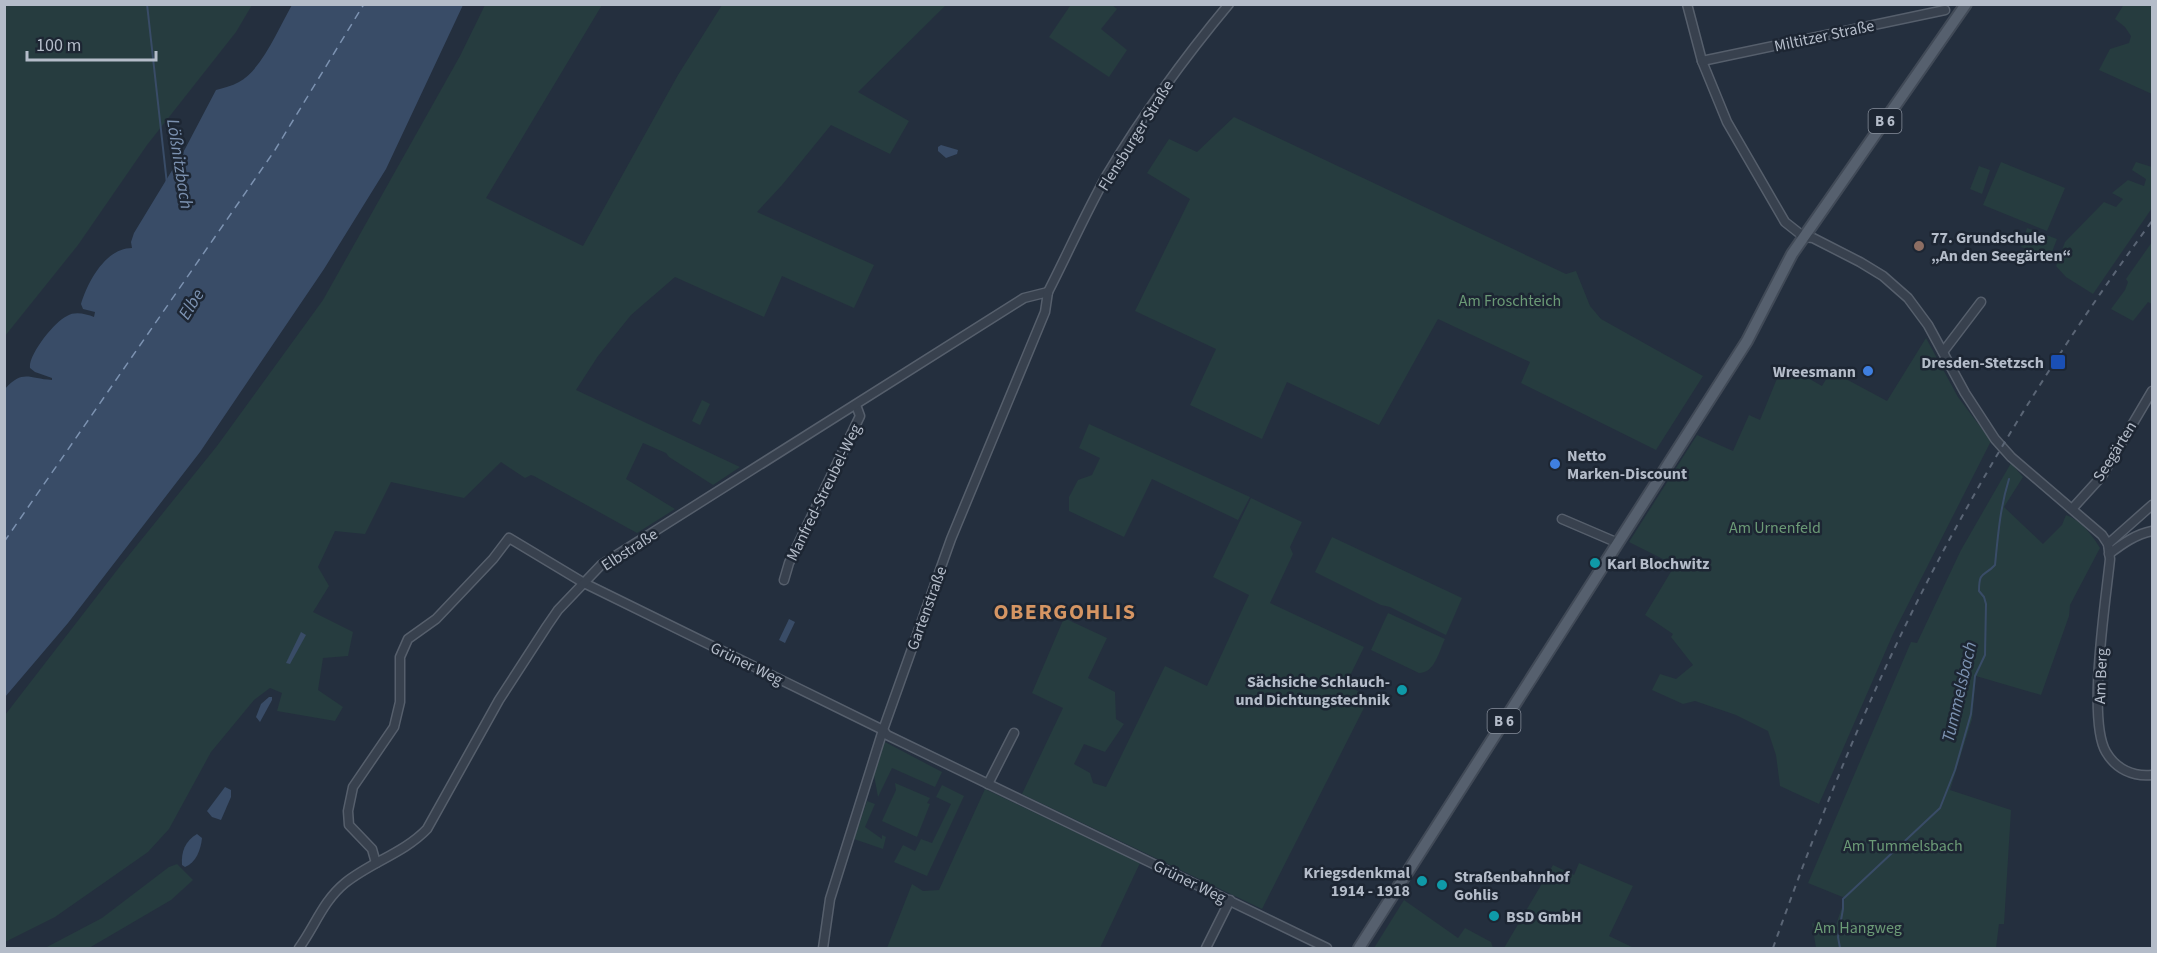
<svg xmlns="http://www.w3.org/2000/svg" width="2157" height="953" viewBox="0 0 2157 953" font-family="'Source Sans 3',sans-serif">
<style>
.green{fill:#263c3f}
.water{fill:#394c67}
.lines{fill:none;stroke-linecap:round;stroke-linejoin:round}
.stream{stroke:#394c67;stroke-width:2}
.ferry{stroke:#7c92b1;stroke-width:1.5;stroke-dasharray:8 6;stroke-linecap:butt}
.minor-casing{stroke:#565f6c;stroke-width:11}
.major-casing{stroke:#414a57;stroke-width:14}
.minor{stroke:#38414e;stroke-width:8}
.major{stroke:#56606e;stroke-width:10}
.rail{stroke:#5a6575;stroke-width:2;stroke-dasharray:6 6;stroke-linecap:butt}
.education-dot{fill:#8d6e63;stroke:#1d2633;stroke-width:2}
.transit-dot{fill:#1a4fb4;stroke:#1d2633;stroke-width:2}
.shop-dot{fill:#3f7fe0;stroke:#1d2633;stroke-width:2}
.culture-dot{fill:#0f9aa8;stroke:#1d2633;stroke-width:2}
.labels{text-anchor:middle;stroke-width:5;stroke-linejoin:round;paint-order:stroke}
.shield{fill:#1d2633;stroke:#878f9c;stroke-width:1.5}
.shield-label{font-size:15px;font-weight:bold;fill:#b4bcc9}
.street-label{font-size:16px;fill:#b4bcc9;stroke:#1d2633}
.poi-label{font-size:16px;font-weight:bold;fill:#b4bcc9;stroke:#1d2633;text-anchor:start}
.park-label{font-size:16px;fill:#6b9a76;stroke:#1d2633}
.water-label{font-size:18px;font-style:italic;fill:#7c92b1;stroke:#1d2633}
.district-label{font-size:22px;font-weight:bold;letter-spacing:1.5px;fill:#d59563;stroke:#1d2633}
</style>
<rect width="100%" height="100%" fill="#242f3e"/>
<g class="green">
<path d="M5,4L252,5L236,32L147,145L78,245L5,336Z"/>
<path d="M2124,4L2152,5V94L2099,70L2110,49L2129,43L2131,36L2125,27L2115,19Z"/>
<path d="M485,5H602L486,198L583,246L678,75L722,5H946L858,92L909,121L890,154L831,125L782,185L757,212L874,265L854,308L782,276L764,317L675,277L631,315L598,356L576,390L740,467L713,485L669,457L666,453L643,443L626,479L675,509L637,533L534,476L531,475L525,478L501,462L464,498L391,482L365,534L335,531L318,567L329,586L313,612L353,632L348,656L323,658L318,690L343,707L335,721L277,711L282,693L270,688L254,700L211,752L169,829L148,852L55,917L5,942V715L121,565L217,446L323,300L460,56Z"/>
<path d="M1069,5H1112L1117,9L1101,29L1127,50L1109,77L1049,37L1070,6Z"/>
<path d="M1234,117L1566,274L1576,271L1590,306L1601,319L1703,376L1656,450L1521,383L1530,362L1438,319L1379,425L1287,382L1262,439L1190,405L1216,349L1135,311L1190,199L1147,173L1169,139L1197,152Z"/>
<path d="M2001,162L2065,188L2047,231L1983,205Z"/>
<path d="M2136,162L2152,167V208L2093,294L2066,277L2056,266L2065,242L2104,202L2116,207L2123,199L2112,193L2128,180L2144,186L2146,179L2132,170Z"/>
<path d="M1979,166L1990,170L1982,194L1970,189Z"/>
<path d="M2027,228L2057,239L2050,257L2021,247Z"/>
<path d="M2152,242V304L2148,302L2133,321L2111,309L2125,290L2128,282L2126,279Z"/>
<path d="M1926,338L1958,397L1991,441L1893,634L1819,804L1780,786L1776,755L1768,731L1736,715L1695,701L1683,704L1652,690L1660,674L1676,679L1693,665L1671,637L1673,634L1645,615L1675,565L1629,542L1697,435L1733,451L1749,415L1760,420L1783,364L1822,386L1831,371L1887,401Z"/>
<path d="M702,400L710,404L700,425L692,421Z"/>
<path d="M1089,424L1250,497L1238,520L1152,479L1124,537L1069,511V497L1078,480L1092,475L1100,458L1079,448Z"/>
<path d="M2011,463L2023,477L2004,507L2043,544L2062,525L2066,515C2081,520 2092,535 2100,548L2070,605L2069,616L2041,695L1976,676L1972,719L1950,790L2011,810L2004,924H1999L1996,948H1816L1812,923L1834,931L1845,898L1808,883L1911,642L1917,643L1961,550Z"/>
<path d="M1251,498L1302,522L1290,547L1293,554L1270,603L1364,647L1346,684L1369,698L1262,909L1022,794L1063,708L1032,693L1064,618L1107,638L1088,678L1115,692L1116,719L1124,724L1105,752L1084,744L1074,764L1090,773L1093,783L1106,787L1165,666L1207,686L1249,595L1213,577Z"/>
<path d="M1332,537L1462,598L1446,635L1390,607L1381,605L1315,572Z"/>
<path d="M1388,613L1445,639C1439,651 1435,673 1419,673L1371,650Z"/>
<path d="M885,742L942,772L935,787L892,768L878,797L874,775Z"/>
<path d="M895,783L930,798L927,803L930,804L917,837L882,821L896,790Z"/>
<path d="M942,785L964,796L927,876L894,862L903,845L915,851L921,839L932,843L951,804L936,797Z"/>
<path d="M985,789L1140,863L1100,948H887L912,884L923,891L939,890Z"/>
<path d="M867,801L875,804L865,827L882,839V835L886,837L883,849L854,839Z"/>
<path d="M1579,863L1633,886L1609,936L1634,948H1504L1553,865L1574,875Z"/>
<path d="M177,864L193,880L171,900L89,948H45L102,918L169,867Z"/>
<path d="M1404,900L1458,938L1465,928L1491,942L1493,948H1374Z"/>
</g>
<g class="water">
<path d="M292,5H463L386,169L324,269L200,452L68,623L5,697V389C23,369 29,379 52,380V378L35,372L30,368C28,355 55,321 67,316C75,311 86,314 94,317L95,312L83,309L81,304C88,281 106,248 132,248L131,242L134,233L185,149L216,90C223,88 232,86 239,82C262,70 279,27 292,5Z"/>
<path d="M941,145L958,150L957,154L946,158L938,151V147Z"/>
<path d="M789,619L795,622L785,643L779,640Z"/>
<path d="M301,632L306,635L290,664L286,663Z"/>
<path d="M269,697H272V700L260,722L256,717L261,704Z"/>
<path d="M225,787L231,790V797L221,820L212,817L207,811Z"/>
<path d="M197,834L202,838C201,849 196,863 185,867L182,865C181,852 185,841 197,834Z"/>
</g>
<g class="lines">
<g class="stream">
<path d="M147,4L167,184"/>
<path d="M1840,948L1838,937L1843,909V899L1940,808L1955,770L1971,714L1975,676L1985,655L1986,604L1984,597L1979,591C1979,570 1984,577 1995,565C1998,535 2000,508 2009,479"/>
</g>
<path class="ferry" d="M4,542L275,150L364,4"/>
<defs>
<g id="minor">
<path d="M1687,4L1702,61L1727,122L1785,222L1804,237L1813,238L1860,262L1883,276L1908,298L1928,325L1965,393L1995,439L2011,457L2102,535L2108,544L2110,559C2106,599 2087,720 2106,752C2116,769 2133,777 2152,775"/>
<path d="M1702,61L1945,10"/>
<path d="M1943,352L1981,302"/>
<path d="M2072,509L2102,476L2152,391"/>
<path d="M1562,519L1618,543"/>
<path d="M2108,544L2152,505"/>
<path d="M2109,554C2122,544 2136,534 2152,531"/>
<path d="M784,580L789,563L860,416L856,405"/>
<path d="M988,784L1014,733"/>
<path d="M376,863L372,849L349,825L348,811L353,787L394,727L400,702V657L408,639L436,619L493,559L509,538L584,583L883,730L887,735L1327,948"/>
<path d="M299,948C315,926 323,901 345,883C371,862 404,853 427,829L499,700L547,626L558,610L601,565L1024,298L1048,292"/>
<path d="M823,948L830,899L883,730L951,539L1045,312L1048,292C1068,253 1086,212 1108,173C1144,113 1184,58 1229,4"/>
<path d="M1206,948L1230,900"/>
</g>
<path id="major" d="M1359,948L1747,341L1792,254L1966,4"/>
</defs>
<use href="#minor" class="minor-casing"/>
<use href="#major" class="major-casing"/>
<use href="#minor" class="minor"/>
<use href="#major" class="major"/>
<path class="rail" d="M1773,948C1815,830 1861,714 1917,602C1984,468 2064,341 2152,221"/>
</g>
<circle class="education-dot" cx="1919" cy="246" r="6"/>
<rect class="transit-dot" x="2050" y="354" width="16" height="16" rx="3"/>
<g class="shop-dot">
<circle cx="1868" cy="371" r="6"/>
<circle cx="1555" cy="464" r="6"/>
</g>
<g class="culture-dot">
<circle cx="1595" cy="563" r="6"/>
<circle cx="1402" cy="690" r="6"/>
<circle cx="1422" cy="881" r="6"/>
<circle cx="1442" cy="885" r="6"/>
<circle cx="1494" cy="916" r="6"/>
</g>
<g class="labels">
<g class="shield">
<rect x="1868.5" y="109" width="33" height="24" rx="4.5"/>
<rect x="1487.5" y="709" width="33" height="24" rx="4.5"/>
</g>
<g class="shield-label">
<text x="1885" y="126">B 6</text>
<text x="1504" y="726">B 6</text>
</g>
<g class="street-label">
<text transform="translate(1824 35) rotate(-12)" y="6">Miltitzer Straße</text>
<text transform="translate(1135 135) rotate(-58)" y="6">Flensburger Straße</text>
<text transform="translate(2114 451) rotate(-58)" y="6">Seegärten</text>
<text transform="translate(823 492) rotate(-64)" y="6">Manfred-Streubel-Weg</text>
<text transform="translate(629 549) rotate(-33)" y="6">Elbstraße</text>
<text transform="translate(926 608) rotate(-70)" y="6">Gartenstraße</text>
<text transform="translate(747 663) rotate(26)" y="6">Grüner Weg</text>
<text transform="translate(2100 676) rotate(-88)" y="6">Am Berg</text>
<text transform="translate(1190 881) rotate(26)" y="6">Grüner Weg</text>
</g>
<g class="poi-label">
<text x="1931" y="243">77. Grundschule<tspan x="1931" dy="18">„An den Seegärten“</tspan></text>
<text x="2044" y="368" text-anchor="end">Dresden-Stetzsch</text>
<text x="1856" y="377" text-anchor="end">Wreesmann</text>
<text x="1567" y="461">Netto<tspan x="1567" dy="18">Marken-Discount</tspan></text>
<text x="1607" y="569">Karl Blochwitz</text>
<text x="1390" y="687" text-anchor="end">Sächsiche Schlauch-<tspan x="1390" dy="18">und Dichtungstechnik</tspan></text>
<text x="1410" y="878" text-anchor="end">Kriegsdenkmal<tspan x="1410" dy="18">1914 - 1918</tspan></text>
<text x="1454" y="882">Straßenbahnhof<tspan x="1454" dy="18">Gohlis</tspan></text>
<text x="1506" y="922">BSD GmbH</text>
</g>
<g class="park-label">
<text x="1510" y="306">Am Froschteich</text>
<text x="1775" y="533">Am Urnenfeld</text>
<text x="1903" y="851">Am Tummelsbach</text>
<text x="1858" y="933">Am Hangweg</text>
</g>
<g class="water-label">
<text transform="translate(180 164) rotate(81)" y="6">Lößnitzbach</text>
<text transform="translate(191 304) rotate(-58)" y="6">Elbe</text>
<text transform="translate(1959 692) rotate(-77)" y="6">Tummelsbach</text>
</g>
<g class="district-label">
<text x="1065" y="619">OBERGOHLIS</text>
</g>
</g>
<rect width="2157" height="953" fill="none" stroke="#b4bcc9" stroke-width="12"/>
<path d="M27 51v9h129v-9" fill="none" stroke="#b4bcc9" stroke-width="3"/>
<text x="36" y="51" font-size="18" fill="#b4bcc9" stroke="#1d2633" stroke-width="4.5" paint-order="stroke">100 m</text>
</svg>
